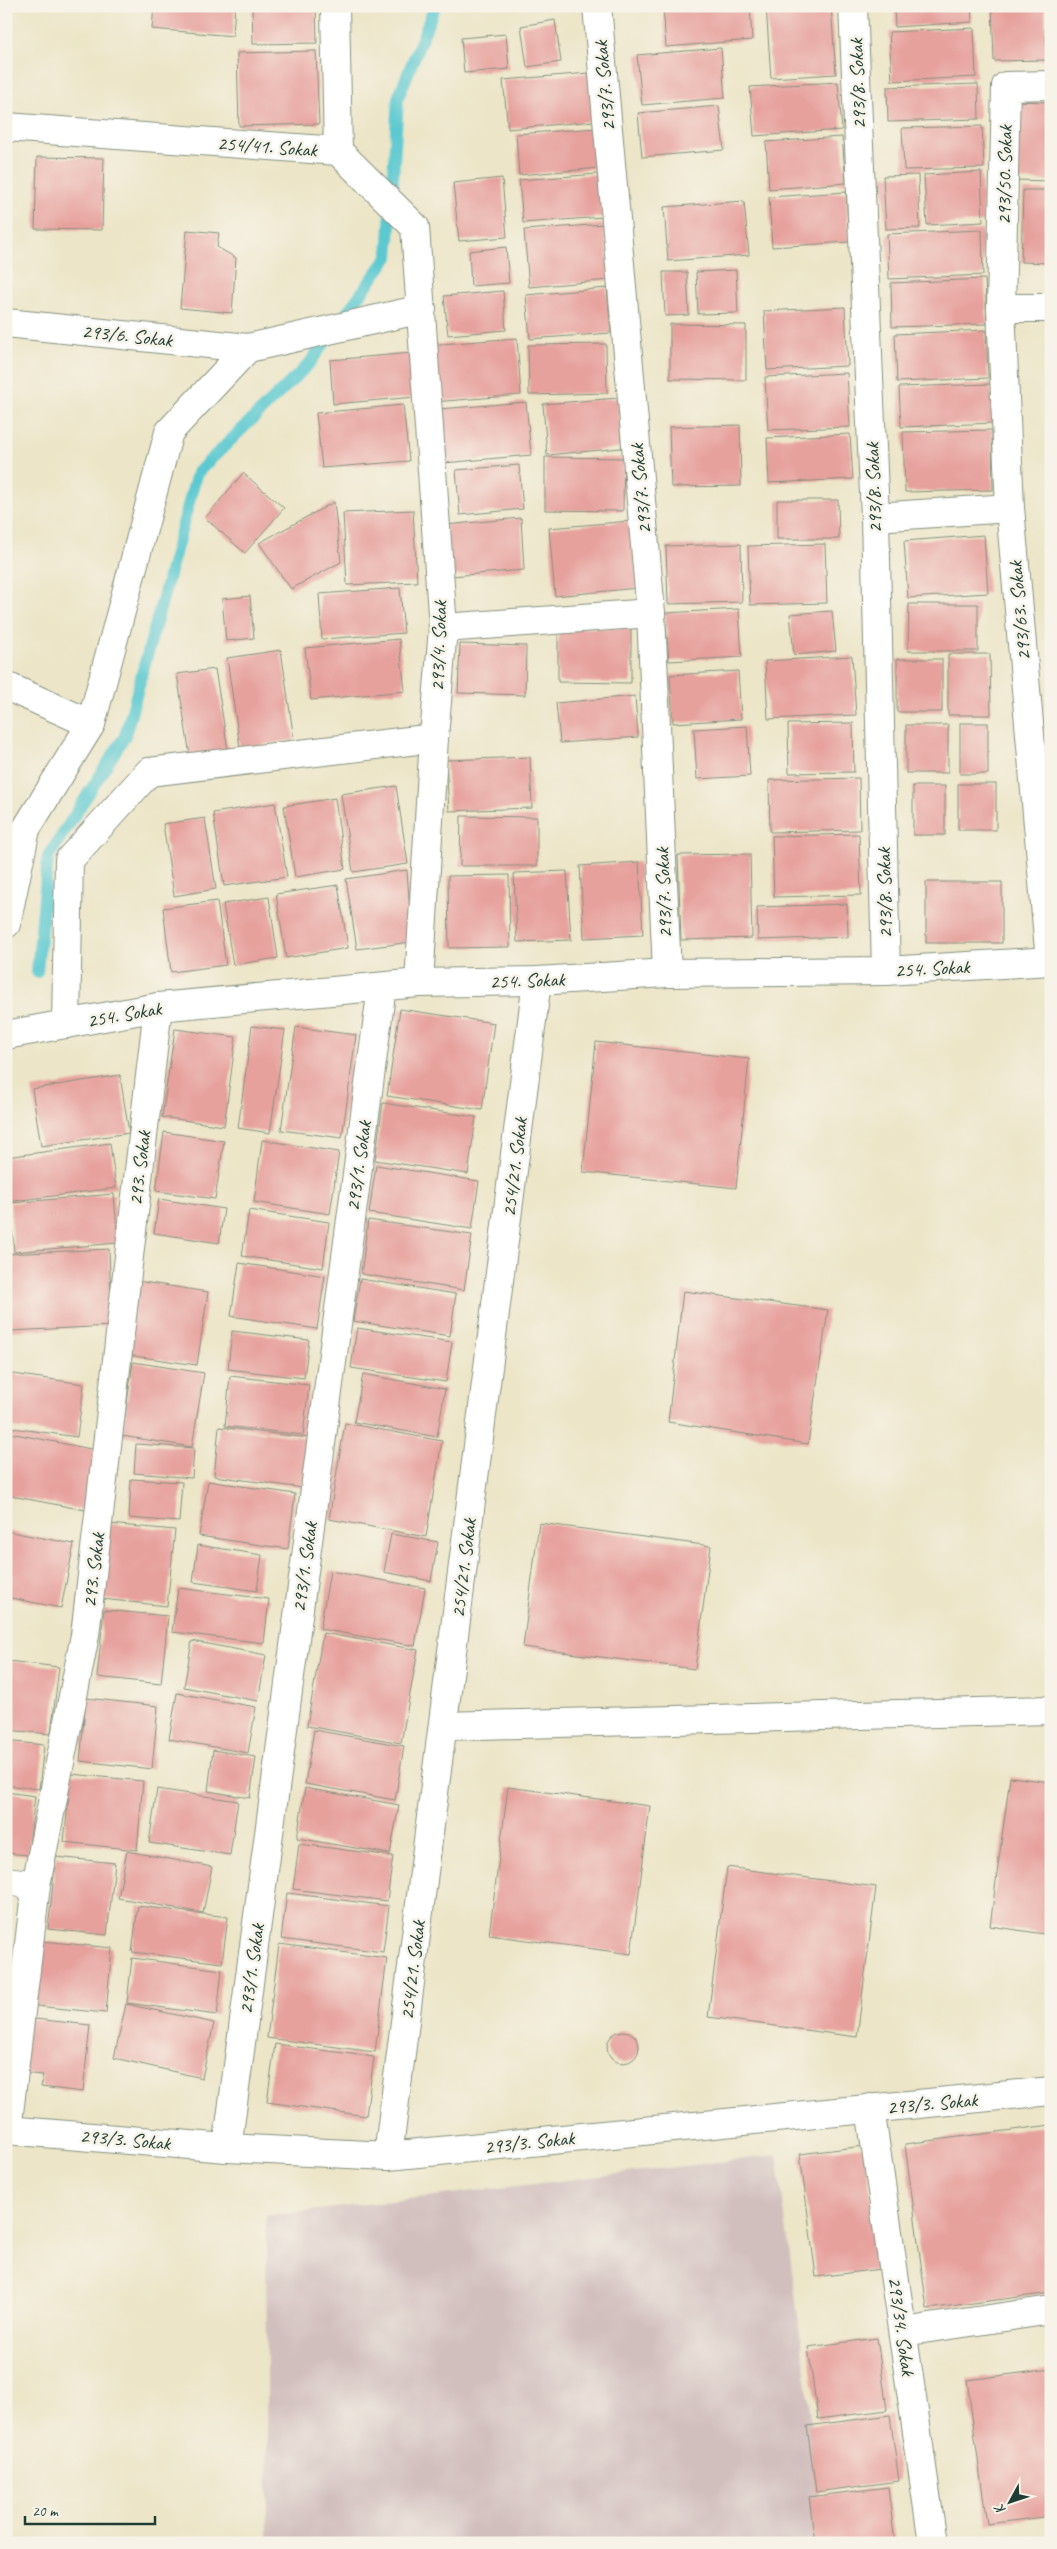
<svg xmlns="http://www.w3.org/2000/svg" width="1057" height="2549" viewBox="0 0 1057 2549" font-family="Caveat,sans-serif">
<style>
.industrial{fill:#d1bfbe}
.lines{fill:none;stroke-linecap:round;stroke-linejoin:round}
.stream{stroke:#5cc9d0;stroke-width:12}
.building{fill:#e7a19d}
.minor-casing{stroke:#86917e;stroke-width:30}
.minor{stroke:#fff;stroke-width:28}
.labels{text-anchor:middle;stroke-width:5;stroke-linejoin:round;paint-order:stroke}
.street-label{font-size:20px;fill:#1f3d34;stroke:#f7f3e8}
</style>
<rect width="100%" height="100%" fill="#f7f3e8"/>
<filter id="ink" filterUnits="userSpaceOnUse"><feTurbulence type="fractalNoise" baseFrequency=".02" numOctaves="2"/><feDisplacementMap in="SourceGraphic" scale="10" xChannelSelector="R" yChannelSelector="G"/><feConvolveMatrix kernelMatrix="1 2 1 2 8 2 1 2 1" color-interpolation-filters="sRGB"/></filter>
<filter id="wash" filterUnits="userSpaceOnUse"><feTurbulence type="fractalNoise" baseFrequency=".0096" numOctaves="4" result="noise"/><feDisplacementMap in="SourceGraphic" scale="20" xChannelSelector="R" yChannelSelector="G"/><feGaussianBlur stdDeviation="1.12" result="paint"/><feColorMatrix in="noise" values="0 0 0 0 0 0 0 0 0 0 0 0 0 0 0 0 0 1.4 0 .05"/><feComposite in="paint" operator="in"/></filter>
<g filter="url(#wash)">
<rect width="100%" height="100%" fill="#ece5c8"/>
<path class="industrial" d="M777,2155L827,2543H268L266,2216Z"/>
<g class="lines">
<path class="stream" d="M37,972L48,857L125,736L197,473L308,365L388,257L398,98L435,6"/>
</g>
<g id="blocks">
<g class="building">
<path d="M154,6H235L233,36L152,29Z"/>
<path d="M252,6H316L317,43L253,44Z"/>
<path d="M663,6H750L752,40L666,47Z"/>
<path d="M766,6H831L836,74L771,78Z"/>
<path d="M894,6H971L972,22L895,27Z"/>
<path d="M992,6H1045L1047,60L994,61Z"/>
<path d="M555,20L561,62L527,67L521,26Z"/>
<path d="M974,28L976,77L892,81L889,32Z"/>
<path d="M506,34L509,69L464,73L461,38Z"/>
<path d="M721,48L725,98L642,105L637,55Z"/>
<path d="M316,51L319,124L239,126L237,53Z"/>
<path d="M589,73L594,121L508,129L503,80Z"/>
<path d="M838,82L842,130L754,136L750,87Z"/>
<path d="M978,84L979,119L888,122L887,87Z"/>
<path d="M1015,101L1051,102V181L1012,180Z"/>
<path d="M719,106L724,150L642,157L638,113Z"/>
<path d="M982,126L984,168L904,170L902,128Z"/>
<path d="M597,128L600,168L519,175L516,134Z"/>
<path d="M842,137L846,183L769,189L766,142Z"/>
<path d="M37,157L104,158L102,230L35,229Z"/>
<path d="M981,172L983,222L927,225L924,175Z"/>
<path d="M598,174L603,217L523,223L519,180Z"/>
<path d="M918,175L920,228L886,229L883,176Z"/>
<path d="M502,178L507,237L459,241L453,183Z"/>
<path d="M1023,190H1051V263L1021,262Z"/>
<path d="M846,192L849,242L772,247L769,197Z"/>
<path d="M744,201L749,255L668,261L664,207Z"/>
<path d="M604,224L610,280L529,287L524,230Z"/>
<path d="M187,230L219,233L217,247L236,258L232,313L180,308Z"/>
<path d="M982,230L983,275L889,279L887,234Z"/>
<path d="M506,247L509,283L471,286L469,251Z"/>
<path d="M736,270L738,313L698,314L696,272Z"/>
<path d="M663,272H687L689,315L665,316Z"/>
<path d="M985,279L987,324L892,327L891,283Z"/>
<path d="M607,288L611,333L530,339L526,295Z"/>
<path d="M503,291L506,330L448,335L444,296Z"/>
<path d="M845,307L848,366L767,370L764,311Z"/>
<path d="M670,324L746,325V380L670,379Z"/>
<path d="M986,330L988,378L897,382L895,334Z"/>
<path d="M517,338L521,395L433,402L429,345Z"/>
<path d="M606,344L607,393L529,395L528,345Z"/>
<path d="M412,353L416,397L333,404L330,360Z"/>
<path d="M847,373L850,427L768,430L765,377Z"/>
<path d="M991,384L993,423L901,427L899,387Z"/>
<path d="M618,398L622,448L547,455L543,404Z"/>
<path d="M526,402L531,455L444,463L439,409Z"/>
<path d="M403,405L409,461L322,468L316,413Z"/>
<path d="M740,425L741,486L671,487L669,427Z"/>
<path d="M992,430L993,490L905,492L903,432Z"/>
<path d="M850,434L853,479L769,483L767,438Z"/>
<path d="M545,457L624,458L623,511L545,510Z"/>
<path d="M519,465L523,509L460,515L456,470Z"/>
<path d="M243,473L284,508L245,553L205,518Z"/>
<path d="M777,500H838L839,539H777Z"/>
<path d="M334,502L341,562L291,589L259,543Z"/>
<path d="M413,510L417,582L347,585L343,513Z"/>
<path d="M521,518L524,570L452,576L445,525Z"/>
<path d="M631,521L638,588L555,596L549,528Z"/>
<path d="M984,535L988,593L908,598L904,541Z"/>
<path d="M741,544L742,602L668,604L666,546Z"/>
<path d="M825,544L827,603L750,605L748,546Z"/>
<path d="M400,588L404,633L322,639L319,594Z"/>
<path d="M250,596L254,638L226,641L222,599Z"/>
<path d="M909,604H978V651H908Z"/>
<path d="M739,609L742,657L669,661L665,613Z"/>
<path d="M832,611L836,651L794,655L790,614Z"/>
<path d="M558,628H631V683L558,682Z"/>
<path d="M399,639L405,691L311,700L305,648Z"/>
<path d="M460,644L526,646L525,695L458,693Z"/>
<path d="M281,650L294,740L240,748L227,658Z"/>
<path d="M948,654H990L991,715H948Z"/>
<path d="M852,656L856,715L768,719L765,661Z"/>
<rect x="897" y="659" width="45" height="53"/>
<path d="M215,669L228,750L190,756L177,674Z"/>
<path d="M738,671L741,719L673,723L670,675Z"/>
<path d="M635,696L638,737L560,743L556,703Z"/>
<path d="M853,723L854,772L789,773L788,724Z"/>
<rect x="960" y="723" width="28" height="51"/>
<rect x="906" y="725" width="42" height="48"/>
<path d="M747,726L750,776L697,779L694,729Z"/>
<path d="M530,757L532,808L449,811L446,760Z"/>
<path d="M859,778L860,830L770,832L769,780Z"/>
<rect x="958" y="784" width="38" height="46"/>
<path d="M396,786L408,864L353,872L341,794Z"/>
<rect x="913" y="786" width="32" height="49"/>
<path d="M335,798L345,869L295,877L284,806Z"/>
<path d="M275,803L287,877L224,886L213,813Z"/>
<path d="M461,816L537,817V866H460Z"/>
<path d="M205,818L216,889L174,896L163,824Z"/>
<path d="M859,834L861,895L774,897L772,836Z"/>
<path d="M750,854L752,938L681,940L678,855Z"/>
<path d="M639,862L643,935L584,938L580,866Z"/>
<path d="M407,870L412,942L357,949L346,879Z"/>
<path d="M567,871L571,940L517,942L514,873Z"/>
<path d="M509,875L510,947L449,948L448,876Z"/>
<rect x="926" y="882" width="76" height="61"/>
<path d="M338,885L348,948L286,958L276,894Z"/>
<path d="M269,897L278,958L233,965L223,904Z"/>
<path d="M217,901L226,965L171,972L163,908Z"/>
<path d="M847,904L848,937L758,940L757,907Z"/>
<path d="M400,1009L494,1023L482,1110L387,1096Z"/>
<path d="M252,1026L285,1030L270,1133L238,1128Z"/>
<path d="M296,1027L356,1035L342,1138L281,1130Z"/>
<path d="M175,1029L236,1037L224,1126L162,1117Z"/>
<path d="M596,1042L749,1059L736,1188L583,1172Z"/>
<path d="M120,1075L129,1133L41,1146L32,1089Z"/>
<path d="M383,1103L476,1117L468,1174L375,1160Z"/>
<path d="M164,1132L224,1141L215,1199L156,1191Z"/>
<path d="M262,1140L339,1152L330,1214L254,1202Z"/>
<path d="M110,1143L116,1188L6,1202V1157Z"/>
<path d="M376,1165L479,1181L472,1229L369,1213Z"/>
<path d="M114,1194L118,1243L14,1252L10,1203Z"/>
<path d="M159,1199L224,1209L219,1243L154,1233Z"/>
<path d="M249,1210L329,1222L323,1268L242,1256Z"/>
<path d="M368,1220L472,1235L464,1290L361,1274Z"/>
<path d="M109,1249L112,1326L10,1331L6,1254Z"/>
<path d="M239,1263L325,1276L317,1329L231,1316Z"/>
<path d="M360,1279L456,1294L450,1336L353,1321Z"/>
<path d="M137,1281L208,1292L197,1365L127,1355Z"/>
<path d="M683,1291L828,1310L808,1444L668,1422Z"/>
<path d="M357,1328L452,1342L446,1382L351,1368Z"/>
<path d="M232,1331L309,1340L304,1378L228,1369Z"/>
<path d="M133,1362L204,1373L192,1447L122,1436Z"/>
<path d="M6,1373L84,1384L77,1437L6,1427Z"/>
<path d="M363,1374L445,1389L437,1437L354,1422Z"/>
<path d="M230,1376L309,1385L303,1435L225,1426Z"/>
<path d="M345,1423L442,1441L426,1537L329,1519Z"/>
<path d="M219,1427L309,1438L303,1488L214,1476Z"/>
<path d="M10,1433L96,1450L85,1510L6,1495V1451Z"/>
<path d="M136,1444L194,1448L192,1478L134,1473Z"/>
<path d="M131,1479L182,1482L179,1522L129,1518Z"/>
<path d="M208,1481L295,1494L288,1549L199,1536Z"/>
<path d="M539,1523L711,1546L695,1669L523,1647Z"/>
<path d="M109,1524L175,1530L167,1606L102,1599Z"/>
<path d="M6,1531L74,1544L61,1608L6,1597Z"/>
<path d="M391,1534L438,1542L431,1581L384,1572Z"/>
<path d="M198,1545L262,1555L257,1591L193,1582Z"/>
<path d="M330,1571L425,1588L415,1646L320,1629Z"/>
<path d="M178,1588L269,1599L264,1643L172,1632Z"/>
<path d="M104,1610L168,1616L161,1684L97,1677Z"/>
<path d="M323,1633L418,1650L401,1743L307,1726Z"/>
<path d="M192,1641L266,1655L258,1701L184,1687Z"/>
<path d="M8,1661L59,1667L51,1734L6,1730Z"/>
<path d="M177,1693L256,1707L248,1753L169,1739Z"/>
<path d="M86,1698L158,1706L152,1769L80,1761Z"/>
<path d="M314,1730L404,1746L395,1800L305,1784Z"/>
<path d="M6,1741L44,1745L39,1789L6,1785Z"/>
<path d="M213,1750L256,1757L250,1798L208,1791Z"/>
<path d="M71,1774L143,1781L137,1850L64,1842Z"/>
<path d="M1010,1777L1051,1782V1935L990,1926Z"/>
<path d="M508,1787L650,1806L631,1954L489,1935Z"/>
<path d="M305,1788L399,1805L390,1854L297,1838Z"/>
<path d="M157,1789L238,1801L230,1855L149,1843Z"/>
<path d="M6,1792L35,1796L28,1855L6,1853Z"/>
<path d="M299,1844L393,1856L387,1901L293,1889Z"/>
<path d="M127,1851L212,1867L203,1913L118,1898Z"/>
<path d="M56,1857L115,1863L107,1935L48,1929Z"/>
<path d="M727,1867L876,1887L857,2037L708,2017Z"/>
<path d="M287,1893L389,1906L383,1952L281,1939Z"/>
<path d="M138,1906L228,1917L222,1963L132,1952Z"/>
<path d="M43,1941L112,1948L106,2013L36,2006Z"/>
<path d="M279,1944L387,1958L375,2052L267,2038Z"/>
<path d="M132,1958L222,1970L217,2015L127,2003Z"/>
<path d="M126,2004L214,2023L202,2078L114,2058Z"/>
<path d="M26,2018L90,2025L83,2092L41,2087L43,2075L20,2073Z"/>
<circle cx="623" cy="2047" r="16"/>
<path d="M275,2044L374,2057L366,2116L267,2102Z"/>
<path d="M1051,2125V2293L927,2309L905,2144Z"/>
<path d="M864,2146L881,2269L816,2277L800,2154Z"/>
<path d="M877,2338L887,2410L818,2419L808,2347Z"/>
<path d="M1051,2369V2516L987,2524L967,2380Z"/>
<path d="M890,2415L899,2481L816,2492L807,2426Z"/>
<path d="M888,2487L895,2543H815L809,2497Z"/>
</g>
</g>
</g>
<g filter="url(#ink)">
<use href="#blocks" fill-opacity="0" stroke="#86917e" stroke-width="1"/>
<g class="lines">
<defs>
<g id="minor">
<path d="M335,6L338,151"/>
<path d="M597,6L651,613L667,973"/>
<path d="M853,6L875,517L886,971"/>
<path d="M6,127L338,151L415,227L443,628L434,738L419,983"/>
<path d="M1001,308L1006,86L1051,85"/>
<path d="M6,323L248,348"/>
<path d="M875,517L1010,508"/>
<path d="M443,628L651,613"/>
<path d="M6,686L91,724"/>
<path d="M6,924L26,829L91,724L169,432L248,348L422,309"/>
<path d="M1050,961L1010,508L1001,308H1051"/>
<path d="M66,1024L69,860L149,772L434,738"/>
<path d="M6,1035L158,1007L419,983L537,981L667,973L886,971L1051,961"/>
<path d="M443,1726L1051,1710"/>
<path d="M6,1881L36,1885"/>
<path d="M870,2108L933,2543"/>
<path d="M6,2130L227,2148L388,2156L1051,2091"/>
<path d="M7,2130L36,1885L85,1635L158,1007"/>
<path d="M227,2148L382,987"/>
<path d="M388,2156L537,981"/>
<path d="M903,2332L1051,2310"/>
</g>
</defs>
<use href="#minor" class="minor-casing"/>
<use href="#minor" class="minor"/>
</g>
</g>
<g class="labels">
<g class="street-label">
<text transform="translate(857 84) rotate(-92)" y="7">293/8. Sokak</text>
<text transform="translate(604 86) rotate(-95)" y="7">293/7. Sokak</text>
<text transform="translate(267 146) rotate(4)" y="7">254/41. Sokak</text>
<text transform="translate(1004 175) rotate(-89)" y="7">293/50. Sokak</text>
<text transform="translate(127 335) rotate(6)" y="7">293/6. Sokak</text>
<text transform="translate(873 488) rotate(-92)" y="7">293/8. Sokak</text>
<text transform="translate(640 489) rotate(-95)" y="7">293/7. Sokak</text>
<text transform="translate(1019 611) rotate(-95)" y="7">293/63. Sokak</text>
<text transform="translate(438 646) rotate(-88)" y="7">293/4. Sokak</text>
<text transform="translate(663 893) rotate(-92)" y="7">293/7. Sokak</text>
<text transform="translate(884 893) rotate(-91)" y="7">293/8. Sokak</text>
<text transform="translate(932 968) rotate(-3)" y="7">254. Sokak</text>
<text transform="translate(527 980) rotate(-2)" y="7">254. Sokak</text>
<text transform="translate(124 1014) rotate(-10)" y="7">254. Sokak</text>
<text transform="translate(358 1166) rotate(-82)" y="7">293/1. Sokak</text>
<text transform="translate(514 1167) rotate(-83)" y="7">254/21. Sokak</text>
<text transform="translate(139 1168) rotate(-83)" y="7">293. Sokak</text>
<text transform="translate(304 1567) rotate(-82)" y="7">293/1. Sokak</text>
<text transform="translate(463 1568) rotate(-83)" y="7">254/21. Sokak</text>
<text transform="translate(93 1570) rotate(-83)" y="7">293. Sokak</text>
<text transform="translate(251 1969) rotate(-82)" y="7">293/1. Sokak</text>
<text transform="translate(412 1970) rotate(-83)" y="7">254/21. Sokak</text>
<text transform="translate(932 2103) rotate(-5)" y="7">293/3. Sokak</text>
<text transform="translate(125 2139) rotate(5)" y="7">293/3. Sokak</text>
<text transform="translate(529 2142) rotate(-6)" y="7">293/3. Sokak</text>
<text transform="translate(902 2326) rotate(82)" y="7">293/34. Sokak</text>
</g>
</g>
<rect width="1057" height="2549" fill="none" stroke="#f7f3e8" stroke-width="25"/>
<g transform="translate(1010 2502) rotate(230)" stroke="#f7f3e8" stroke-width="4" paint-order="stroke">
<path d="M0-4L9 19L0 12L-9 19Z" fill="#1f3d34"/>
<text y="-8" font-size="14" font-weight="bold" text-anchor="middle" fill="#1f3d34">K</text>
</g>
<path d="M25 2516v8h130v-8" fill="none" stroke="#1f3d34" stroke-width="2.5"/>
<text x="32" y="2516" font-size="15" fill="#1f3d34" stroke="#f7f3e8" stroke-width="4" paint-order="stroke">20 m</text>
</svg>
